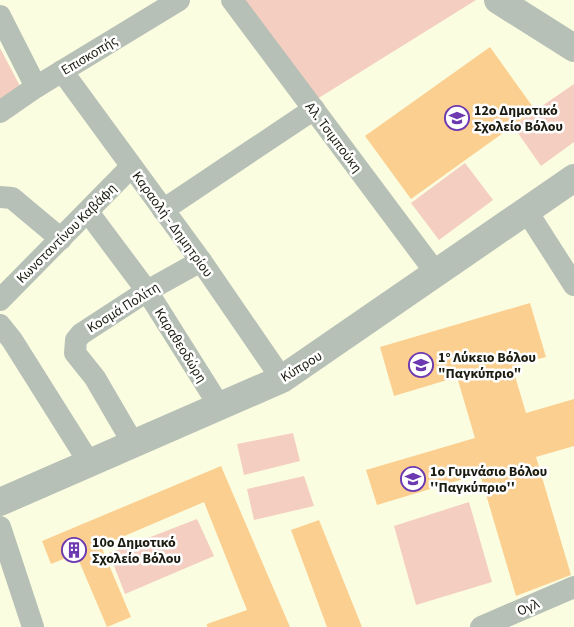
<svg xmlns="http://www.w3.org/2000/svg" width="574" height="627" viewBox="0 0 574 627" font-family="'Source Sans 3',sans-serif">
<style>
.green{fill:#f4cec0}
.building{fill:#fbcf8f}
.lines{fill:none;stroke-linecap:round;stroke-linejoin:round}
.minor{stroke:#b7c0b7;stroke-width:22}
.tertiary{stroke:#b7c0b7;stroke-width:28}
.labels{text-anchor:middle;stroke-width:5;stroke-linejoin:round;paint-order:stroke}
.street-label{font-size:14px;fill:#1a1b11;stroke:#fff}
.poi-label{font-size:14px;font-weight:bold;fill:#1a1b11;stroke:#fff;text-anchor:start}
</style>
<rect width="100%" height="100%" fill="#fbfde1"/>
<g class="green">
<path d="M242,0H476L317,99Z"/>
<path d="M0,48L21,88L0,102Z"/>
<path d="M574,84V142L541,166L513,126Z"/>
<path d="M465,163L493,200L439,240L411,203Z"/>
<path d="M293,433L300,461L244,475L237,444Z"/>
<path d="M304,476L314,506L254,520L247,489Z"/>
<path d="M469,502L492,582L416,605L394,526Z"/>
<path d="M197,519L214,556L125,594L109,553Z"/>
</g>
<g class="building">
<path d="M490,47L535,110L411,199L365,136Z"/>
<path d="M530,303L546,357L512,366L526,413L574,399V446L536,457L571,575L516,596L480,474L377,505L366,470L475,438L457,377L394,396L380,347Z"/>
<path d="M221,466L290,627H207V624L247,610L204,502L101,546L131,617L107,627L76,554L51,564L42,541Z"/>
<path d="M319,520L362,627H327L291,530Z"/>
</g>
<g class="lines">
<g class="minor">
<path d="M232,0L436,273"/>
<path d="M0,16L36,87"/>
<path d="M62,71L201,261L282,379"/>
<path d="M0,112L36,87L179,0"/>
<path d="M0,197L12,198L61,239"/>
<path d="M163,210L314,109"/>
<path d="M526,210L574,285"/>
<path d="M88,212L147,291L220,407"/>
<path d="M0,300L131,167"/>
<path d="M0,325L12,340L90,464"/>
<path d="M134,445L95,378L75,353L76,340L81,334L147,291L201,261"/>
<path d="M0,527L33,627"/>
<path d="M481,627L574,587"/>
</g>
<g class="tertiary">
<path d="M498,0L574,48"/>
<path d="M0,502L282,379L574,178"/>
</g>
</g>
<defs>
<symbol id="school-ring" viewBox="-11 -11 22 22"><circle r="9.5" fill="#fff" stroke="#6d39b0" stroke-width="1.5"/><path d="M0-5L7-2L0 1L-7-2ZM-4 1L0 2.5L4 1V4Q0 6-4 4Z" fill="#6d39b0"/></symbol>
<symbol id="building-ring" viewBox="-11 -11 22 22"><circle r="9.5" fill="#fff" stroke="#6d39b0" stroke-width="1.5"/><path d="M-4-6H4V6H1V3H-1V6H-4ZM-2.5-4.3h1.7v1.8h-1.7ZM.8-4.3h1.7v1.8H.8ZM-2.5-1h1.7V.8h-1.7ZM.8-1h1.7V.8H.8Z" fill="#6d39b0"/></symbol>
</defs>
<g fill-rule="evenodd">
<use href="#school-ring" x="443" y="104" width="28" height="28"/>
<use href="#school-ring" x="407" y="351" width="28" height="28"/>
<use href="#school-ring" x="399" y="465" width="28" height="28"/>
<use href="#building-ring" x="60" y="536" width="28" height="28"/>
</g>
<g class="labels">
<g class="street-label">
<text transform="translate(89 55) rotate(-31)" y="5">Επισκοπής</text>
<text transform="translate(334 137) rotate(53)" y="5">Αλ. Τσιμπούκη</text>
<text transform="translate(173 224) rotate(54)" y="5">Καραολή - Δημητρίου</text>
<text transform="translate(66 233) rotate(-45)" y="5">Κωνσταντίνου Καβάφη</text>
<text transform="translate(123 307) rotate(-32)" y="5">Κοσμά Πολίτη</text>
<text transform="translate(181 345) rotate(58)" y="5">Καραθεοδώρη</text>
<text transform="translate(301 366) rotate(-32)" y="5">Κύπρου</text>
<text transform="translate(528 607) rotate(-23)" y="5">Ογλ</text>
</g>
<g class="poi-label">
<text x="474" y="115">12ο Δημοτικό<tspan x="474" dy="16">Σχολείο Βόλου</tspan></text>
<text x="438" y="362">1° Λύκειο Βόλου<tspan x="438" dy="16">"Παγκύπριο"</tspan></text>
<text x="430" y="476">1ο Γυμνάσιο Βόλου<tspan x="430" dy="16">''Παγκύπριο''</tspan></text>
<text x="92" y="547">10ο Δημοτικό<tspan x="92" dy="16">Σχολείο Βόλου</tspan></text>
</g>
</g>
</svg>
